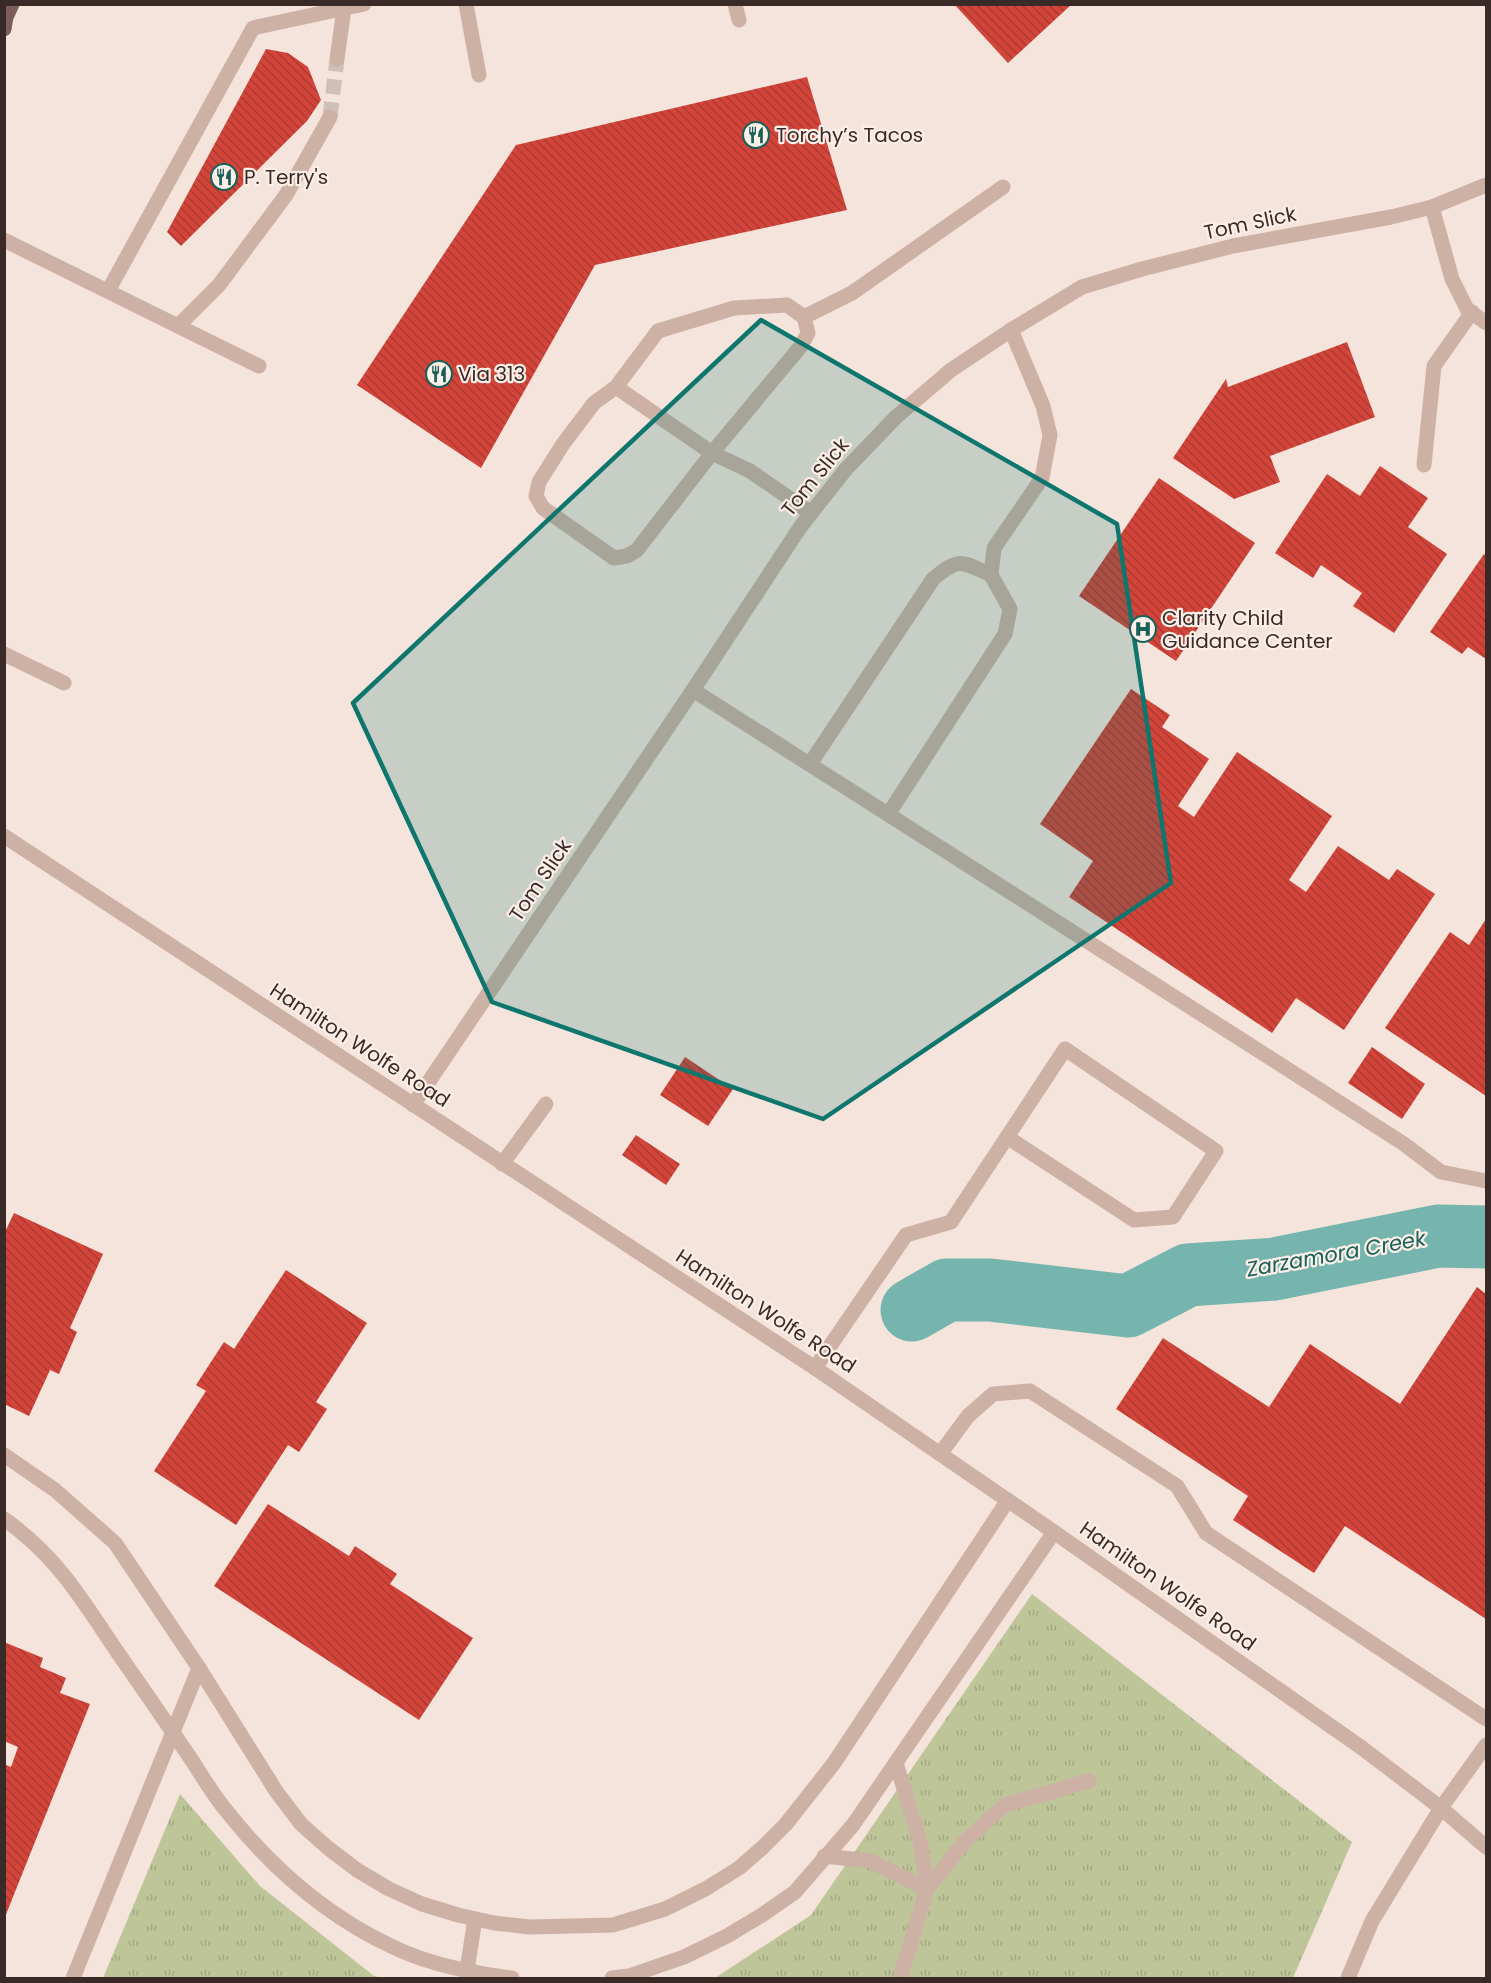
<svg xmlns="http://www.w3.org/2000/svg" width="1491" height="1983" viewBox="0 0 1491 1983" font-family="Poppins,sans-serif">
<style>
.grass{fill:url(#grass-tufts)}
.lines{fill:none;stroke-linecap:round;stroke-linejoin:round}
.river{stroke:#76b5ad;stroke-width:63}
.building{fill:url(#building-back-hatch)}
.minor-tunnel{stroke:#cfbfb7;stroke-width:15;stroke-dasharray:15 8;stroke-linecap:butt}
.minor{stroke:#ceb1a5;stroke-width:15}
.major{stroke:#7d5d57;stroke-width:15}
.marked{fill:#0f766e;fill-opacity:0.2;stroke:#0f766e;stroke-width:4.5;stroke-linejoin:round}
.labels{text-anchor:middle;stroke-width:4.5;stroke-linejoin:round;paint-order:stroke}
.poi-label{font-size:20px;fill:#392a27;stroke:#fcefe8;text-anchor:start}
.street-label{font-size:20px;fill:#392a27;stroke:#fcefe8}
.water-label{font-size:21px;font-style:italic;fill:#186058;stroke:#fcefe8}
</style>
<defs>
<pattern id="grass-tufts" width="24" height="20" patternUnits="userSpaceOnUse" patternTransform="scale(1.5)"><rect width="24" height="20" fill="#bec599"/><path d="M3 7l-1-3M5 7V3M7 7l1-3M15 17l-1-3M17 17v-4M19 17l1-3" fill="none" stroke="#a4a984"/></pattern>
<pattern id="building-back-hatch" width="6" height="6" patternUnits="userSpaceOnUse" patternTransform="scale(1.5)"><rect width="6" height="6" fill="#d3453a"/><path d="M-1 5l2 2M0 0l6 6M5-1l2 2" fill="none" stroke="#ac3a31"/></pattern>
</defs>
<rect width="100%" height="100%" fill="#f5e4db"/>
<g class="grass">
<path d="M1032,1594L1352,1842L1293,1978H715L811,1915Z"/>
<path d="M180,1794L260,1886L374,1976L384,1978H103Z"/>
</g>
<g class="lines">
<path class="river" d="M912,1310L947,1290H990L1128,1306L1188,1275L1275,1269L1438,1236L1486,1237"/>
</g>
<g class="building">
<path d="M954,4H1072L1008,63Z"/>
<path d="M266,49L288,53L308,67L321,100L307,121L181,246L167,232Z"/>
<path d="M807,77L847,210L595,265L481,468L357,385L516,145Z"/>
<path d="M1347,342L1375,417L1270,456L1280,482L1234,499L1173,458L1226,379L1228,387Z"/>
<path d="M1380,466L1428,498L1408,527L1447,554L1394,633L1353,606L1362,593L1321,565L1313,578L1275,553L1327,474L1360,496Z"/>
<path d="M1159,478L1255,543L1176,661L1079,596Z"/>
<path d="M1484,554L1486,556V659L1468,647L1462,654L1430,632Z"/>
<path d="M1131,689L1170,715L1162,727L1209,759L1178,806L1194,817L1237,752L1332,816L1289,880L1306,892L1338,846L1389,880L1397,869L1435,894L1344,1030L1296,998L1272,1033L1069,897L1093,861L1040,824Z"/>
<path d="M1486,919V1096L1385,1028L1450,932L1469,945Z"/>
<path d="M1372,1047L1425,1084L1402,1119L1348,1083Z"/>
<path d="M685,1057L733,1089L708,1126L660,1095Z"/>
<path d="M636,1135L680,1164L666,1185L622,1155Z"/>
<path d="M14,1213L103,1254L70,1328L77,1332L59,1374L50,1370L29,1416L4,1404V1234Z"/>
<path d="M286,1270L367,1323L316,1402L327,1409L299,1452L288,1445L236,1525L154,1471L206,1391L196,1385L224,1342L234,1349Z"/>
<path d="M1477,1287L1486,1294V1619L1345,1526L1314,1573L1233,1520L1248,1496L1116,1409L1163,1338L1269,1407L1310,1344L1400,1404Z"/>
<path d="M268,1504L349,1556L355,1546L397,1574L390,1584L473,1638L419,1720L214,1586Z"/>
<path d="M4,1642L43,1658L40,1667L66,1678L60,1693L90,1704L5,1917L4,1764L11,1767L18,1747L4,1741Z"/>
</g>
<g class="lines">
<path class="minor-tunnel" d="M330,117L337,59"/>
<g class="minor">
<path d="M466,4L479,75"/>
<path d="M735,4L739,20"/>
<path d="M337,59L344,9"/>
<path d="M1432,207L1452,279L1467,309L1486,323"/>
<path d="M4,240L259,366"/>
<path d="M108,291L253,28L364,4"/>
<path d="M804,317L852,293L1003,187"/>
<path d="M178,326L219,285L286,195L330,117"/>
<path d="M616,387L594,403L563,444L539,482L536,496L543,508L614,558L627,556L637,550L712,453L801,346L808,333L804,317L787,305L734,308L658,331L616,387L712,453L750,471L811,513"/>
<path d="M1424,465L1434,366L1472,312"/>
<path d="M4,654L64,683"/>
<path d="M693,690L1278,1063L1404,1144L1441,1172L1486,1181"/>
<path d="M810,764L933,579C959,557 961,561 991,575"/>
<path d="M889,813L1005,634L1010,609L991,575L994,548L1042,478L1050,435L1043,406L1011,330"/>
<path d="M4,836L815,1368L1054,1532L1362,1748L1441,1808L1486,1847"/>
<path d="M413,1105L693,690L801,526L846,469L896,417L951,370L1011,330L1082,287L1142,269L1233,246L1391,217L1432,207L1486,185"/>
<path d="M502,1164L546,1104"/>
<path d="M815,1368L906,1235L951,1222L1065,1049L1216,1151L1173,1217L1134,1220L1007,1137"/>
<path d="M940,1454L968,1416L993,1394L1030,1391L1177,1486L1206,1533L1486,1719"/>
<path d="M4,1455L55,1490L115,1543L199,1668L276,1791L301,1824L328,1848L357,1870L389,1889L422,1904L458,1915L494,1923L530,1927L613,1925L665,1909L707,1888L739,1868L762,1848L786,1824L834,1763L1008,1500"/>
<path d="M4,1519C58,1557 82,1600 118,1653C143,1689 168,1725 193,1762C204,1779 215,1798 229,1814C273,1869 329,1917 393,1947C430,1965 472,1973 512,1978"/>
<path d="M896,1763L921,1845L927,1889"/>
<path d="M824,1856L870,1861L927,1889"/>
<path d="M467,1970L475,1919"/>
<path d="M73,1978L199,1668"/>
<path d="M612,1978L629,1976L684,1957L727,1936L762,1915L795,1892L853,1825L1054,1532"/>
<path d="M900,1978L927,1889L966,1840L1005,1805L1089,1781"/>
<path d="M1348,1978L1372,1921L1441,1808L1486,1745"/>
</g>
<path class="major" d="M4,29L6,17L12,4"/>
</g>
<path class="marked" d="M761,320L1117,524L1171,883L823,1119L492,1002L353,703Z"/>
<defs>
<symbol id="restaurant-ring" viewBox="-11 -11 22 22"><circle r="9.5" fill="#fcefe8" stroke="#186058" stroke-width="1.5"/><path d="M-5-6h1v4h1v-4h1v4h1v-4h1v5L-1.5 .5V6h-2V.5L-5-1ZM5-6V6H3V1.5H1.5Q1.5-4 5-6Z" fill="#186058"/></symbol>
<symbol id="hospital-ring" viewBox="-11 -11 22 22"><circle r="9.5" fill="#fcefe8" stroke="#186058" stroke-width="1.5"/><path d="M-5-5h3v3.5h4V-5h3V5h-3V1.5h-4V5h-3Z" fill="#186058"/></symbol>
</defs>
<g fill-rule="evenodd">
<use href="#restaurant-ring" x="741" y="120" width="30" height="30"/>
<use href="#restaurant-ring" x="209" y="162" width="30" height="30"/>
<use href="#restaurant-ring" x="424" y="359" width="30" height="30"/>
<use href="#hospital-ring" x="1128" y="614" width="30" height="30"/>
</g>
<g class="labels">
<g class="poi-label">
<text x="776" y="142">Torchy’s Tacos</text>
<text x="244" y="184">P. Terry's</text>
<text x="458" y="381">Via 313</text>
<text x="1162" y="625">Clarity Child<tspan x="1162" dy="23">Guidance Center</tspan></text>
</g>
<g class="street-label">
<text transform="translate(1250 223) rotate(-12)" y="7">Tom Slick</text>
<text transform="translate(815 477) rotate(-51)" y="7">Tom Slick</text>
<text transform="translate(540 880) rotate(-56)" y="7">Tom Slick</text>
<text transform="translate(360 1045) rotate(33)" y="7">Hamilton Wolfe Road</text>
<text transform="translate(766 1311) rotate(33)" y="7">Hamilton Wolfe Road</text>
<text transform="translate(1168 1586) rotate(35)" y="7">Hamilton Wolfe Road</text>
</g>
<g class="water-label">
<text transform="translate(1336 1254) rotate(-10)" y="7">Zarzamora Creek</text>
</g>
</g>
<rect width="1491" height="1983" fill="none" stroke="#392a27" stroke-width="12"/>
</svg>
